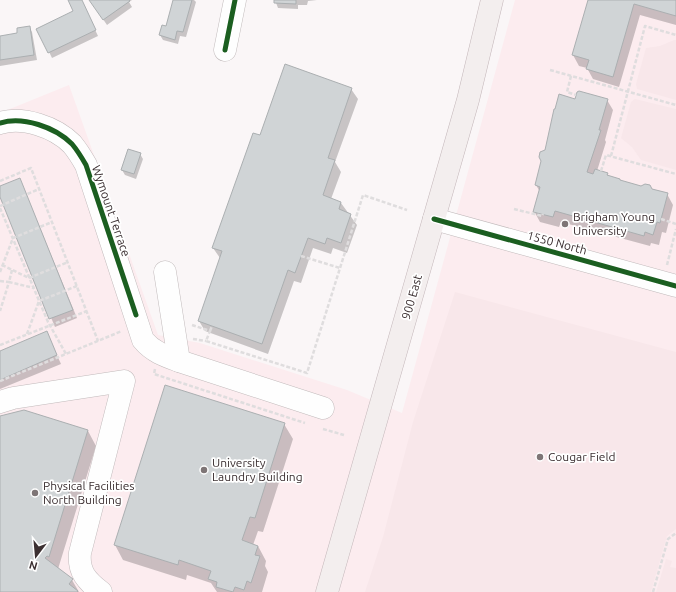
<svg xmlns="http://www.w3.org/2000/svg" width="676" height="592" viewBox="0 0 676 592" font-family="Ubuntu,sans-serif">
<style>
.built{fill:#fcecef}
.green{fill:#f8e7ea}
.shadow{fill:#0003}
.building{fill:#d0d4d6;stroke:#abafb1}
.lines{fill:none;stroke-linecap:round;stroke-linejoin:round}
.minor-casing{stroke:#c1babb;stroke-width:23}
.major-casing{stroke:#c4b7ba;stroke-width:23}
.path{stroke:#dfddde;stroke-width:2.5;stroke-dasharray:4 2;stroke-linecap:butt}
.minor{stroke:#fefefe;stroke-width:22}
.major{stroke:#f3eeee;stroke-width:22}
.cycleway-casing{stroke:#fff;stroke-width:8}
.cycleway{stroke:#1b5e20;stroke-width:5}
.poi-dot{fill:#7e7576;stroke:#fff;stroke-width:1.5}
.labels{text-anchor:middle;stroke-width:3.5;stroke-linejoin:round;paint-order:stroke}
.street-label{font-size:12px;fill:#3b2f31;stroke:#fff}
.poi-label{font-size:12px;fill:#3b2f31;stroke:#fff;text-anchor:start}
</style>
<rect width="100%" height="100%" fill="#faf6f7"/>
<path class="built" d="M515,0H676V592H0V113L69,85L158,335L200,343L347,390L402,413Z"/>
<g class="green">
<path d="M674,40H676V100L637,89L636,84L646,48L660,46Z"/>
<path d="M635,99L676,109V170L641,160L632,147L621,138L631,102Z"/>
<path d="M455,292L676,352V529L667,536L651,592H365L383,537L413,422Z"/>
<path d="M666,559L672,561L670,567L676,568V592H656Z"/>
</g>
<g class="shadow">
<path d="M71,0H81L98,36L52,58L38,29L75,12Z"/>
<path d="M90,0H132L129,2L132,7L107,25Z"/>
<path d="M174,0H194L196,2L186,37L180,36L178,44L163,40L160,35L166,27Z"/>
<path d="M275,0H317L308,1L307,5H298V9L278,8Z"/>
<path d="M589,0H676V25L640,15L619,87L593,79L587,68L579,66L573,55Z"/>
<path d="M29,27L32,32L37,60L0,66V37L19,34Z"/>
<path d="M351,89L358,99L335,162L341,172L331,199L341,203L357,225L347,253L333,248L331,254L313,248L301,283L294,281L268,354L205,331L199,321L220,258L213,248L261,136Z"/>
<path d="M576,100H607L613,110L605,140L606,142L597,171L607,174L609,176L621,181L667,194L673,205L666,233L662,232L659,245L651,243L650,246L561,222L559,227L540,222L534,211L540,192L536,185L546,151Z"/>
<path d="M140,154L143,159L136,179L125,175L122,170Z"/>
<path d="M20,180L77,318L55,327L0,195V187Z"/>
<path d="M47,333L61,364L0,389V352Z"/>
<path d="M24,411L88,431L96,446L58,569L72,580L79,592H0V417Z"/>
<path d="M284,424L293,439L263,532L258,531L253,545L258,546L266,561L265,566L268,572L262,592H217L211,583L187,575L186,580L123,560L115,545Z"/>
</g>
<g class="building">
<path d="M68,0H82L96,30L48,53L36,29L73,11Z"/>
<path d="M89,0H129L130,1L103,20Z"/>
<path d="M173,0H192L183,32L177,31L175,40L159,35L162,25L166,26Z"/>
<path d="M274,0H296V4L274,3Z"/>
<path d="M588,0H676V16L634,4L613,77L586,69L589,60L572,55Z"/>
<path d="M30,26L34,55L0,60V36L17,33V28Z"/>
<path d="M285,64L352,88L328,158L335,160L323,195L341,202L339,209L351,214L341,243L327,238L325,244L308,238L295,273L288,270L262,344L198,321L222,251L212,248L253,133L260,135Z"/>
<path d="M579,91L608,99L599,130H601L587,172L593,174L595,169L608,173L607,175L620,179V180L641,186L645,184L650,185L652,189L668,193L660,223L657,222L653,235L645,232L644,236L555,211L553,217L533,212L540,187L535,185L541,161L539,157L540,152L545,150L554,109H555L559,94L575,99L577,92Z"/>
<path d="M128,149L141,153L134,174L121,170Z"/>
<path d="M20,178L73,310L49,319L0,197V186Z"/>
<path d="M47,331L57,355L0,380V351Z"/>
<path d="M165,385L285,423L255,518L250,517L242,540L258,546L255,555L260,556L251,583L247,581L244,590L235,587L233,592L216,587L217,582L208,579L211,571L179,560L178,565L114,545Z"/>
<path d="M24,410L88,430L49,557L47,556L45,558L73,579L69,584L78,591L77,592H0V416Z"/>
</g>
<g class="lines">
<defs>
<g id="minor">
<path d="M225,50L235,0"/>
<path d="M0,123C23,116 55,127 72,144C77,150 82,158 86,165L143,340C153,352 165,356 179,361"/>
<path d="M434,219L676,286"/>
<path d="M165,272L179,361L323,408"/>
<path d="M0,402L13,398L124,381L80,553C78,572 87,581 101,592"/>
</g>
<path id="major" d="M327,592L468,100L492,0"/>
</defs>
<use href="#minor" class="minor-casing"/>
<use href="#major" class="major-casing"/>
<g class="path">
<path d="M550,70L676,105"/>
<path d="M571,76L567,92L576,95"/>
<path d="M611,156L645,26L676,35"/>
<path d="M601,171L606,155L676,174"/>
<path d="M0,181L31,168L98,341"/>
<path d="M0,206L39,189"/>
<path d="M0,208L48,322L66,354"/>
<path d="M514,209L542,216L543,214"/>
<path d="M661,219L676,224"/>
<path d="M301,256L340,268"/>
<path d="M2,265L29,278L68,262"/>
<path d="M667,265L676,229"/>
<path d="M12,270L9,282L34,288"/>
<path d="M0,272L13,238L52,222"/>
<path d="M0,281L9,282L0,311"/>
<path d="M192,325L210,331L206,341L307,373L363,195L407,210"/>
<path d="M210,331L212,326"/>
<path d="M27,334L39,301L77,286"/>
<path d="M193,339L206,341"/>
<path d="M0,345L87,311"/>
<path d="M155,369L154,374L305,423"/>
<path d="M0,381L122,331"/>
<path d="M323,429L344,435"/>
<path d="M653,592L668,539L676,533"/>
</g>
<use href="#minor" class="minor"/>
<use href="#major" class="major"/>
<defs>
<g id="cycleway">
<path d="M225,50L235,0"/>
<path d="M0,123C23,116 55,127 72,144C77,150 82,158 86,165L136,315"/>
<path d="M434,219L676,286"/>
</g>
</defs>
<use href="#cycleway" class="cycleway-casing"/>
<use href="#cycleway" class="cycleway"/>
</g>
<g class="poi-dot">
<circle cx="565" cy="224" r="4"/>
<circle cx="540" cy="457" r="4"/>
<circle cx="204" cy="470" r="4"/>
<circle cx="35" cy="493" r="4"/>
</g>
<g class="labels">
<g class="street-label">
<text transform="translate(111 211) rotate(71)" y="4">Wymount Terrace</text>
<text transform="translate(557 243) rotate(15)" y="4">1550 North</text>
<text transform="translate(412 297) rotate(-74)" y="4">900 East</text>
</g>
<g class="poi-label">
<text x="573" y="221">Brigham Young<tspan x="573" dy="14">University</tspan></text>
<text x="548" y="461">Cougar Field</text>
<text x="212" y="467">University<tspan x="212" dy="14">Laundry Building</tspan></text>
<text x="43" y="490">Physical Facilities<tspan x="43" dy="14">North Building</tspan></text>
</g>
</g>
<g transform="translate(36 556) rotate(196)" stroke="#ffffff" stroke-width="3" paint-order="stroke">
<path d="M0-3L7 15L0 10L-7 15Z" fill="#3b2f31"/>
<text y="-6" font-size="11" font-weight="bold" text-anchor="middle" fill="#3b2f31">N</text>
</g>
</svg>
